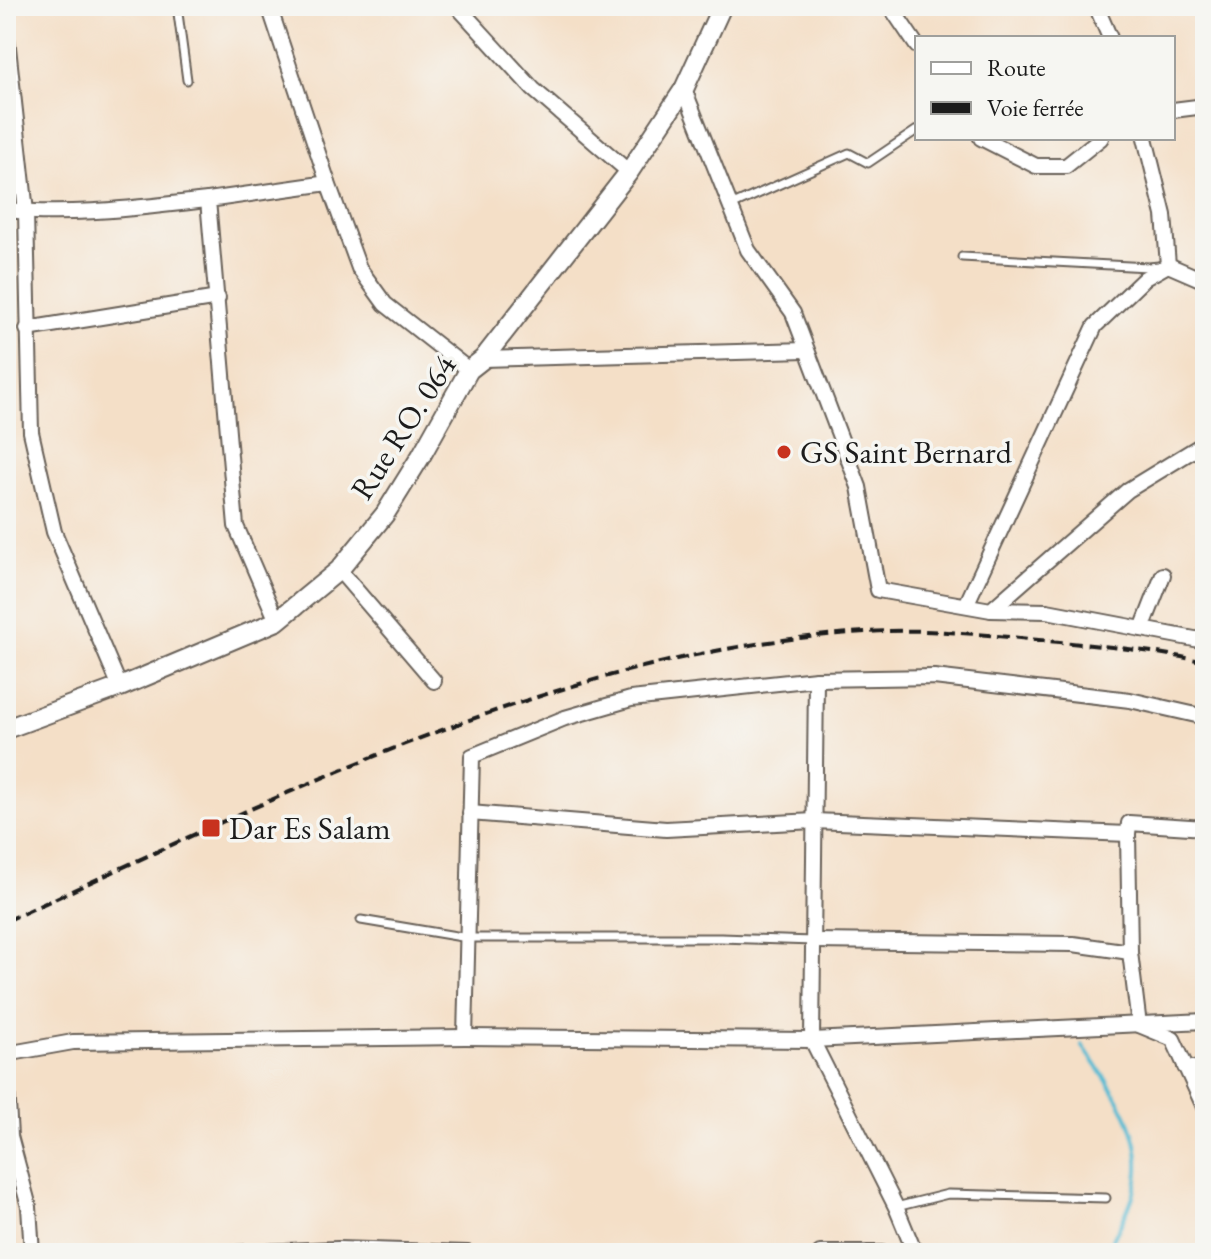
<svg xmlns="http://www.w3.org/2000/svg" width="1211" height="1259" viewBox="0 0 1211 1259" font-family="'EB Garamond',serif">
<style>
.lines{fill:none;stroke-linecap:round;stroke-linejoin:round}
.stream{stroke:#55bbd3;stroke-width:4}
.service-casing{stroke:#686058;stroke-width:11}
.minor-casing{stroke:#686058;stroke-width:18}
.tertiary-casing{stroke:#686058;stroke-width:22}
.service{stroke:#fff;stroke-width:7}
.minor{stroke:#fff;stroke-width:14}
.tertiary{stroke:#fff;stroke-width:18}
.rail{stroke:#1c1c1c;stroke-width:4;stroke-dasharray:12 6;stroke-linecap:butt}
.poi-dot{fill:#c8321e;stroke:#f6f6f2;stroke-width:3}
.labels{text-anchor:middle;stroke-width:7;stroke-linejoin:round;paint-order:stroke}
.street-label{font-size:32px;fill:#1c1c1c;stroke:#f6f6f2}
.poi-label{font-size:32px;fill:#1c1c1c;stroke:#f6f6f2;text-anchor:start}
</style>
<rect width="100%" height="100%" fill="#f6f6f2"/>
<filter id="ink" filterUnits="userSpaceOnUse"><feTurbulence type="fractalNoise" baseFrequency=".0125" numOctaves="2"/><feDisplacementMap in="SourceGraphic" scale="16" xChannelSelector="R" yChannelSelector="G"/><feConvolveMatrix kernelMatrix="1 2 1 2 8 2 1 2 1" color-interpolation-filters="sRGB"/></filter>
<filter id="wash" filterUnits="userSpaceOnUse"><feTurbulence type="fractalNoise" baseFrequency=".006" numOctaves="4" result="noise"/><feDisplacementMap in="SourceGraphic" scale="32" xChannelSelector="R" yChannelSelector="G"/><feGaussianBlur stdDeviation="1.8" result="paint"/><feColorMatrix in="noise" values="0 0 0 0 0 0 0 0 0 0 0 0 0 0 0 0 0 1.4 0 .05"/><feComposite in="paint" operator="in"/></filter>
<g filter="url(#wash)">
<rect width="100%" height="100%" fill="#f4dfc7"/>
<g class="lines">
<path class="stream" d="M1082,1045C1110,1085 1148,1133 1136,1185C1131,1208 1116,1233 1106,1253"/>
</g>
</g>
<g filter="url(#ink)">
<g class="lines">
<defs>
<g id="service">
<path d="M177,6L187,80"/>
<path d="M731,206L849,153L868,163L917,130"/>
<path d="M962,257L1148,267L1159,266"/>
<path d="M361,920L468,938H721L813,941"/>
<path d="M896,1207L948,1194L1106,1198"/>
</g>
<g id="minor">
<path d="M269,6L328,183L359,268L385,304L469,370"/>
<path d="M457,6L533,89L629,172"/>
<path d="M890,6L917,46"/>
<path d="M1096,6L1110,38"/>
<path d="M6,29L26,212L31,432L54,532L120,687"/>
<path d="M684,89L748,250L793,313L859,487L878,590L991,610L1128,490L1205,443"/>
<path d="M1173,110L1205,106"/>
<path d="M981,138L1036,166H1066L1101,138"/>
<path d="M1145,138L1164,215L1168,265"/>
<path d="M6,210C73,217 141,207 208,200"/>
<path d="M27,329L218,298"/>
<path d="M483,359L806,350"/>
<path d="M339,570L434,681"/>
<path d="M967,603L1095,326L1145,278L1168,265L1205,281"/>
<path d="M991,610L1047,611L1205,641"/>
<path d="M277,621L236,526L208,200L328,183"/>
<path d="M1142,629L1163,575"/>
<path d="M816,679L812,1040L896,1207L915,1253"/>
<path d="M470,813L666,829L814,821L1128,834L1129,823L1205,828"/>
<path d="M1128,834L1130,952L1139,1025L1173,1039L1205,1109"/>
<path d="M813,941L1073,944L1130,952"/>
<path d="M465,1037L472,756L565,718L631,699L816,679L934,677L1130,700L1205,717"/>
<path d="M6,1054L73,1042L465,1037L812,1040L1205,1021"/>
<path d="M1185,1067L1205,1070"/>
<path d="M6,1070L10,1136L29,1207L32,1253"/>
<path d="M235,1253L338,1249L468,1253"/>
<path d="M820,1253H882"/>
</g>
<path id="tertiary" d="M6,729L120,687L277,621L339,570L385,514L421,456L469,370L483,359L629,172L684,89L722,6"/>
</defs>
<use href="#service" class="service-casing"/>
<use href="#minor" class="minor-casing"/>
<use href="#tertiary" class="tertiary-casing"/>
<use href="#service" class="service"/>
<use href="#minor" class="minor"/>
<use href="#tertiary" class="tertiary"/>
<path class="rail" d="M6,921C286,794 572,644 886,631C936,629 998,636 1049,641C1102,646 1154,650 1205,662"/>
</g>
</g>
<g class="poi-dot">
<circle cx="784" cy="452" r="8"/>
<rect x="201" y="818" width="20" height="20" rx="4"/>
</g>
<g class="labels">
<g class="street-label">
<text transform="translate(403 427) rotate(-57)" y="11">Rue RO. 064</text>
</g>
<g class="poi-label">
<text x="800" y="463">GS Saint Bernard</text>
<text x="229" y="839">Dar Es Salam</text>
</g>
</g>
<rect width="1211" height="1259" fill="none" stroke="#f6f6f2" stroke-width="32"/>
<rect x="915" y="36" width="260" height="104" fill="#f6f6f2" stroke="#9f9f9c" stroke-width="2"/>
<rect x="931" y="62" width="40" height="12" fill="#ffffff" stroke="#9f9f9c" stroke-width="2"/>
<text x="987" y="76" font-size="24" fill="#1c1c1c">Route</text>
<rect x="931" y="102" width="40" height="12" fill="#1c1c1c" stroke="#9f9f9c" stroke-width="2"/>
<text x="987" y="116" font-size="24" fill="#1c1c1c">Voie ferrée</text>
</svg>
